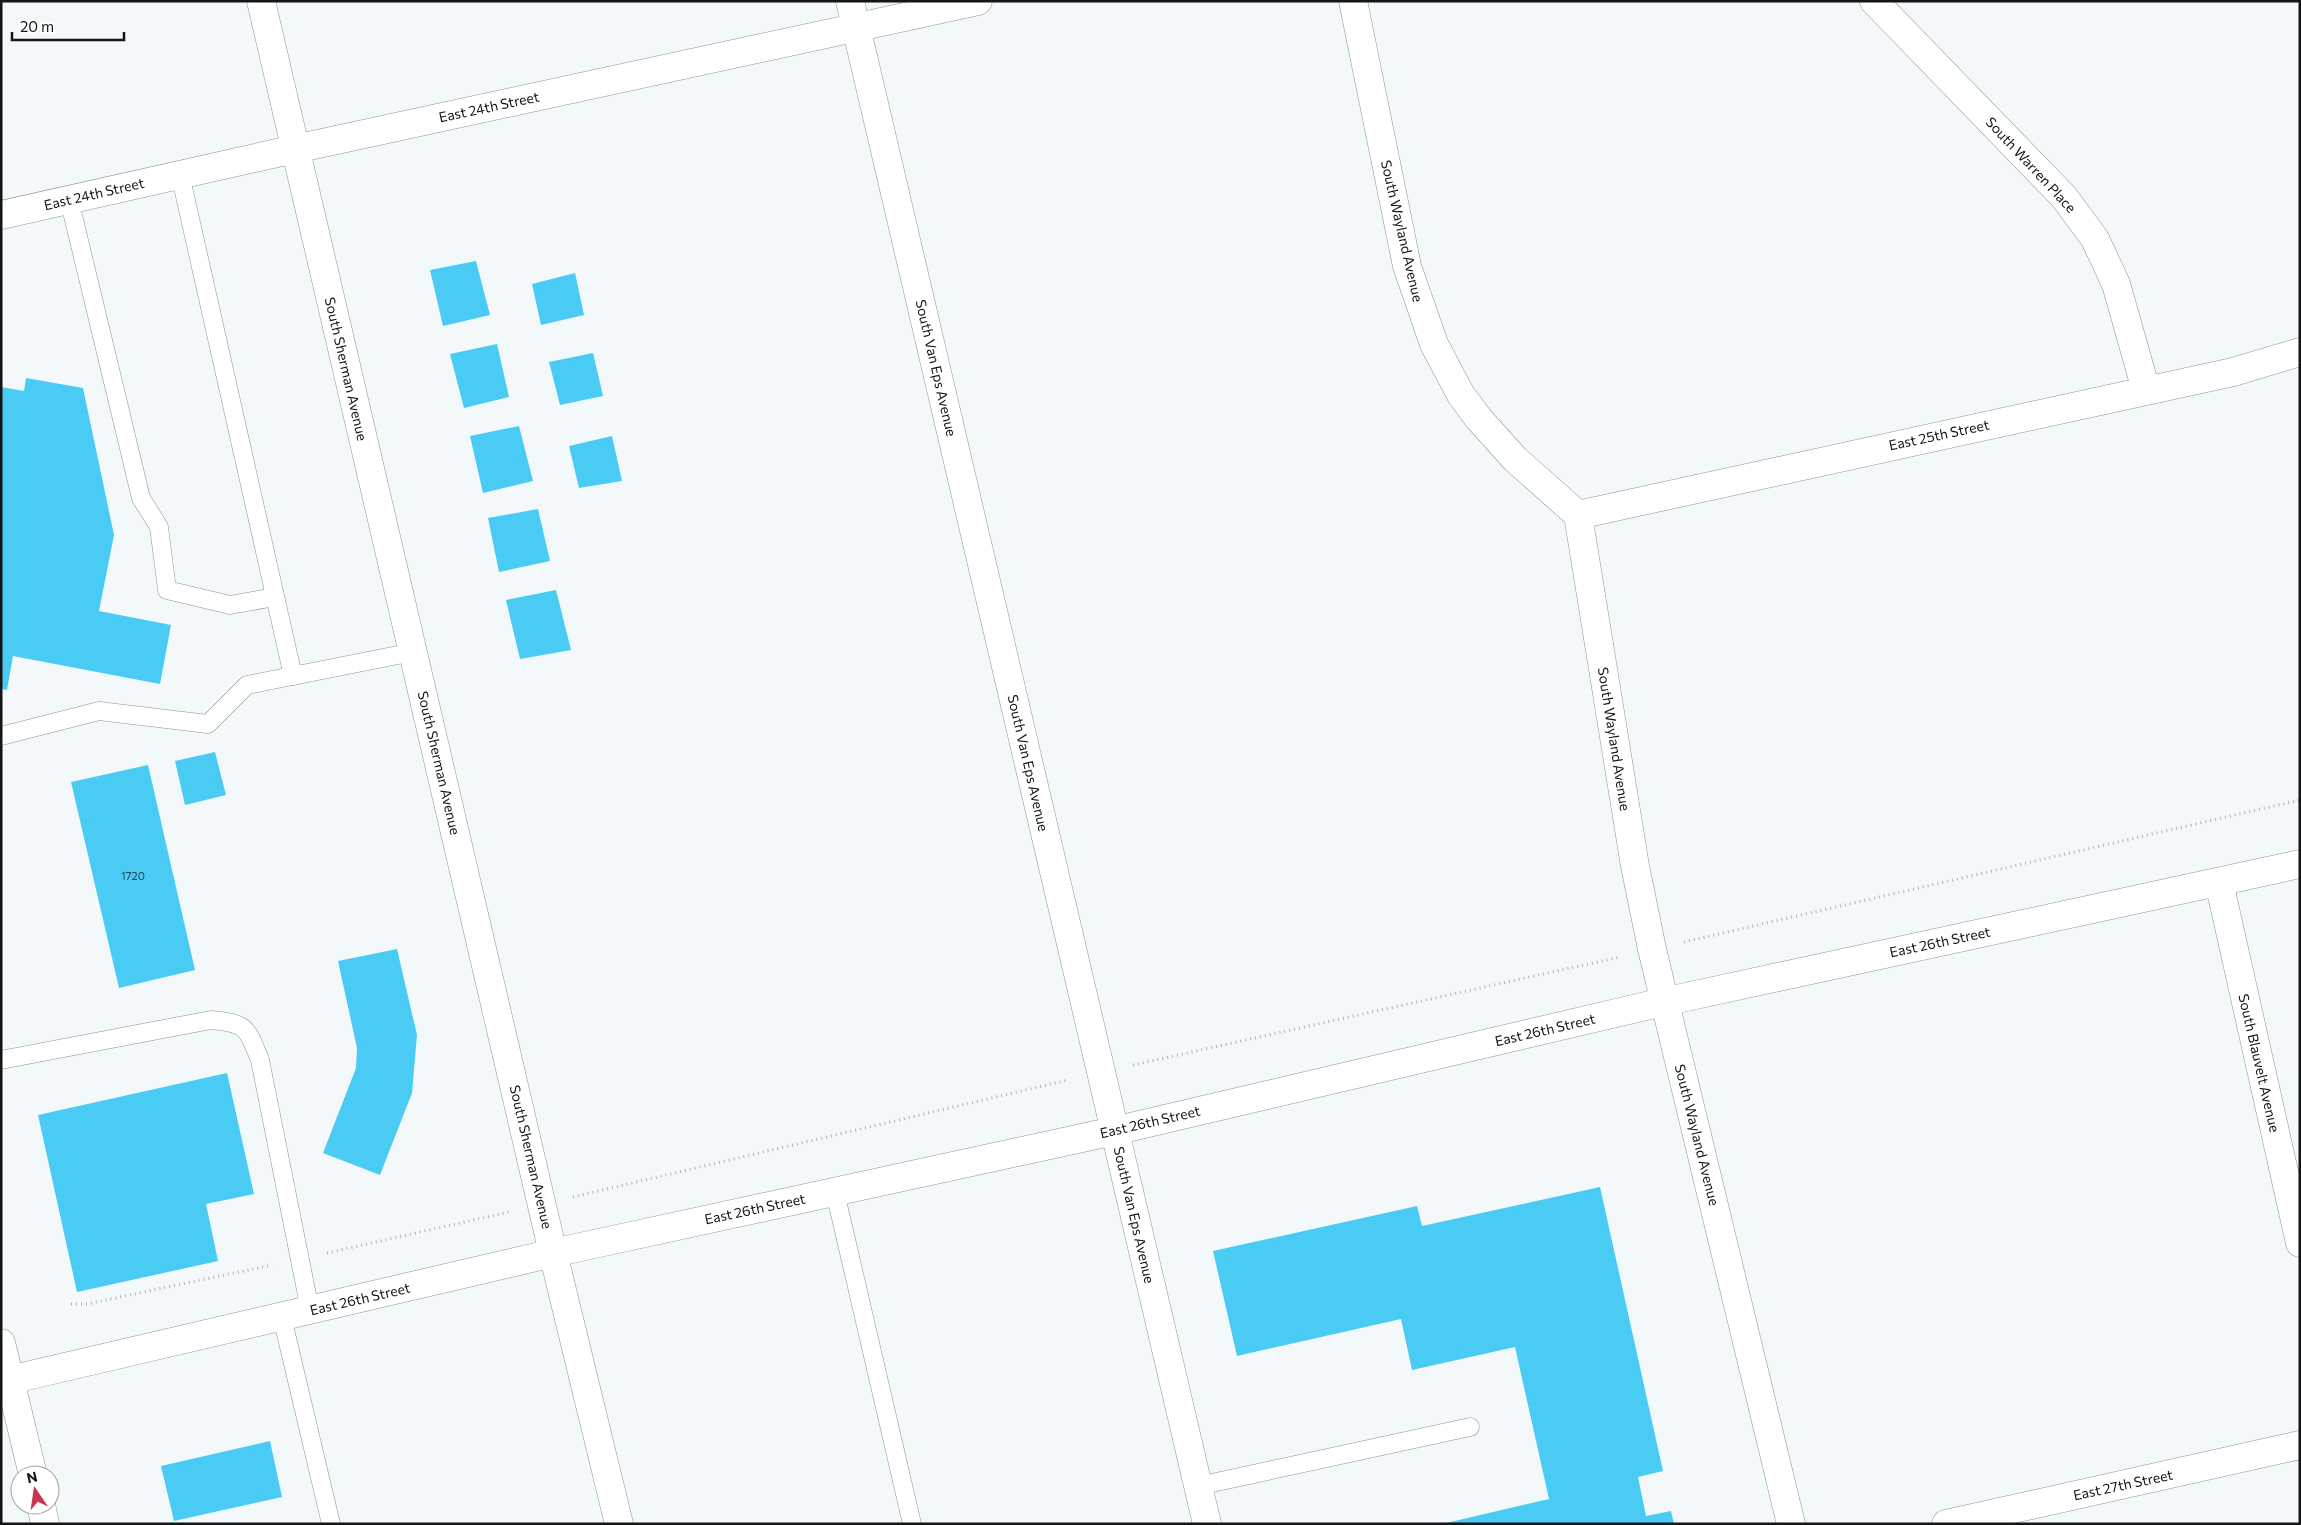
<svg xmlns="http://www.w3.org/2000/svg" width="2301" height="1525" viewBox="0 0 2301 1525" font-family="Commissioner,sans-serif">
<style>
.building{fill:#4acbf4}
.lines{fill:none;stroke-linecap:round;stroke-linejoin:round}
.service-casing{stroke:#8d9395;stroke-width:19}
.minor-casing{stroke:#8d9395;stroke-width:29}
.tertiary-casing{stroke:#8d9395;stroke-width:29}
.secondary-casing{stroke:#8d9395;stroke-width:29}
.path{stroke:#aeb2b4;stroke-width:3;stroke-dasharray:1 4;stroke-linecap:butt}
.service{stroke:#fff;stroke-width:18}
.minor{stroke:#fff;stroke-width:28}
.tertiary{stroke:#fff;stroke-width:28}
.secondary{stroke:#fff;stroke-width:28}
.labels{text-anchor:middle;stroke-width:4;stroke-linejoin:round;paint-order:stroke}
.number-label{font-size:11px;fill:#21424e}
.street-label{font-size:14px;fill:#131516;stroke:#fff}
</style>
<rect width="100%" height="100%" fill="#f3f9fb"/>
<g class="building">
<path d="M476,261L490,315L443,326L430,270Z"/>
<path d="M575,273L584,315L541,325L532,284Z"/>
<path d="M497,344L509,397L464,408L450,354Z"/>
<path d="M593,353L603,396L560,405L549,362Z"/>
<path d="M26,378L83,388L114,535L99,611L171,625L160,684L13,656L7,690L1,689V387L24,391Z"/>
<path d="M519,426L533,481L483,493L470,436Z"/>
<path d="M612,436L622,481L579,488L569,446Z"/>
<path d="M538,509L550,561L499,572L488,518Z"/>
<path d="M556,590L571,650L520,659L506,600Z"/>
<path d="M215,752L226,795L185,805L175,761Z"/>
<path d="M148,765L195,970L119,988L71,782Z"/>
<path d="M397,949L417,1035L412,1093L380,1175L323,1153L356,1068L357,1048L338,961Z"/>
<path d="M227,1073L254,1194L206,1204L218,1261L77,1292L38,1115Z"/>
<path d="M1600,1187L1663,1471L1638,1477L1646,1516L1671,1511L1674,1524H1442L1549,1499L1515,1347L1412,1370L1401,1319L1237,1356L1213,1251L1417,1206L1422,1226Z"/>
<path d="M270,1441L282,1497L174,1521L161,1466Z"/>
</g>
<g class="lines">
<defs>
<g id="service">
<path d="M180,174L293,676"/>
<path d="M69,199L141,498L159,527L167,590L230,605L275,597"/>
<path d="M1,736L99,711L208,724L247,685L413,652"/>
<path d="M1,1060L211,1020C247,1023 247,1028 260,1060L310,1310"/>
<path d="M835,1192L912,1524"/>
<path d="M282,1317L331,1524"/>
<path d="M1198,1486L1470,1427"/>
</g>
<g id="minor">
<path d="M261,1L553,1253L619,1524"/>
<path d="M850,1L1207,1524"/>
<path d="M1353,1L1407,266L1434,344L1461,395L1479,419L1515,459L1578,515L1635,866L1652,949L1791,1524"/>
<path d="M1874,1L2064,197L2095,239L2116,284L2146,390"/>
<path d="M1,215L295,149L978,1"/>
<path d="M1578,515L2233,372L2300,352"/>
<path d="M1946,1524L2300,1445"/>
</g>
<path id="tertiary" d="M2219,882L2300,1243"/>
<g id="secondary">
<path d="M1,1343L33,1475"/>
<path d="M1,1382L553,1253L1114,1131L1663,1002L2300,864"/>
<path d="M41,1505L45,1524"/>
</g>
</defs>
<use href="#service" class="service-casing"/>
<use href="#minor" class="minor-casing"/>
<use href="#tertiary" class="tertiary-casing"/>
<use href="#secondary" class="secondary-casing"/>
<g class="path">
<path d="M1684,942L2300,800"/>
<path d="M1133,1065L1620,957"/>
<path d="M573,1197L1068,1080"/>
<path d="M327,1253L509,1212"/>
<path d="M71,1304H87L272,1265"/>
</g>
<use href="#service" class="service"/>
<use href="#minor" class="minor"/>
<use href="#tertiary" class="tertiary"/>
<use href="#secondary" class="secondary"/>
</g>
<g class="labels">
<g class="number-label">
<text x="133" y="880">1720</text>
</g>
<g class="street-label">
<text transform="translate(489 107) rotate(-12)" y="5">East 24th Street</text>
<text transform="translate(2031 165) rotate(47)" y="5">South Warren Place</text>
<text transform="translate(94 194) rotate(-13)" y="5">East 24th Street</text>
<text transform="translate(1402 231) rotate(77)" y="5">South Wayland Avenue</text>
<text transform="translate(936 368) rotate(77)" y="5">South Van Eps Avenue</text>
<text transform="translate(346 369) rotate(77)" y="5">South Sherman Avenue</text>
<text transform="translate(1939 435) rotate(-12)" y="5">East 25th Street</text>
<text transform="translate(1614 739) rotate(81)" y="5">South Wayland Avenue</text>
<text transform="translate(439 763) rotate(77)" y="5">South Sherman Avenue</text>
<text transform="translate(1028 763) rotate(77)" y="5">South Van Eps Avenue</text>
<text transform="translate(1940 942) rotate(-12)" y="5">East 26th Street</text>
<text transform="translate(1545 1030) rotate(-13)" y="5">East 26th Street</text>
<text transform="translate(2259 1063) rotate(77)" y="5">South Blauvelt Avenue</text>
<text transform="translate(1150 1122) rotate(-13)" y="5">East 26th Street</text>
<text transform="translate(1697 1135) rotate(76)" y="5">South Wayland Avenue</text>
<text transform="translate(531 1157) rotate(77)" y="5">South Sherman Avenue</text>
<text transform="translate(755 1209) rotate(-12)" y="5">East 26th Street</text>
<text transform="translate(1134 1215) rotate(77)" y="5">South Van Eps Avenue</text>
<text transform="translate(360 1299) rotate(-13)" y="5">East 26th Street</text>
<text transform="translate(2123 1485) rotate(-12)" y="5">East 27th Street</text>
</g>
</g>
<rect width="2301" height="1525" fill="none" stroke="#131516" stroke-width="5"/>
<g transform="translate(35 1490) rotate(347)"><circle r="24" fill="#ffffff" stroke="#a1a1a2"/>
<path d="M0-4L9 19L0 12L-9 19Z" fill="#c7364c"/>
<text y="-8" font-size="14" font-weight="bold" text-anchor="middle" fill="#131516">N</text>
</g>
<path d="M12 32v8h112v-8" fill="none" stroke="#131516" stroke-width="2.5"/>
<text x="20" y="32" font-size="15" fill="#131516" stroke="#ffffff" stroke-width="4" paint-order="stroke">20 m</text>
</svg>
